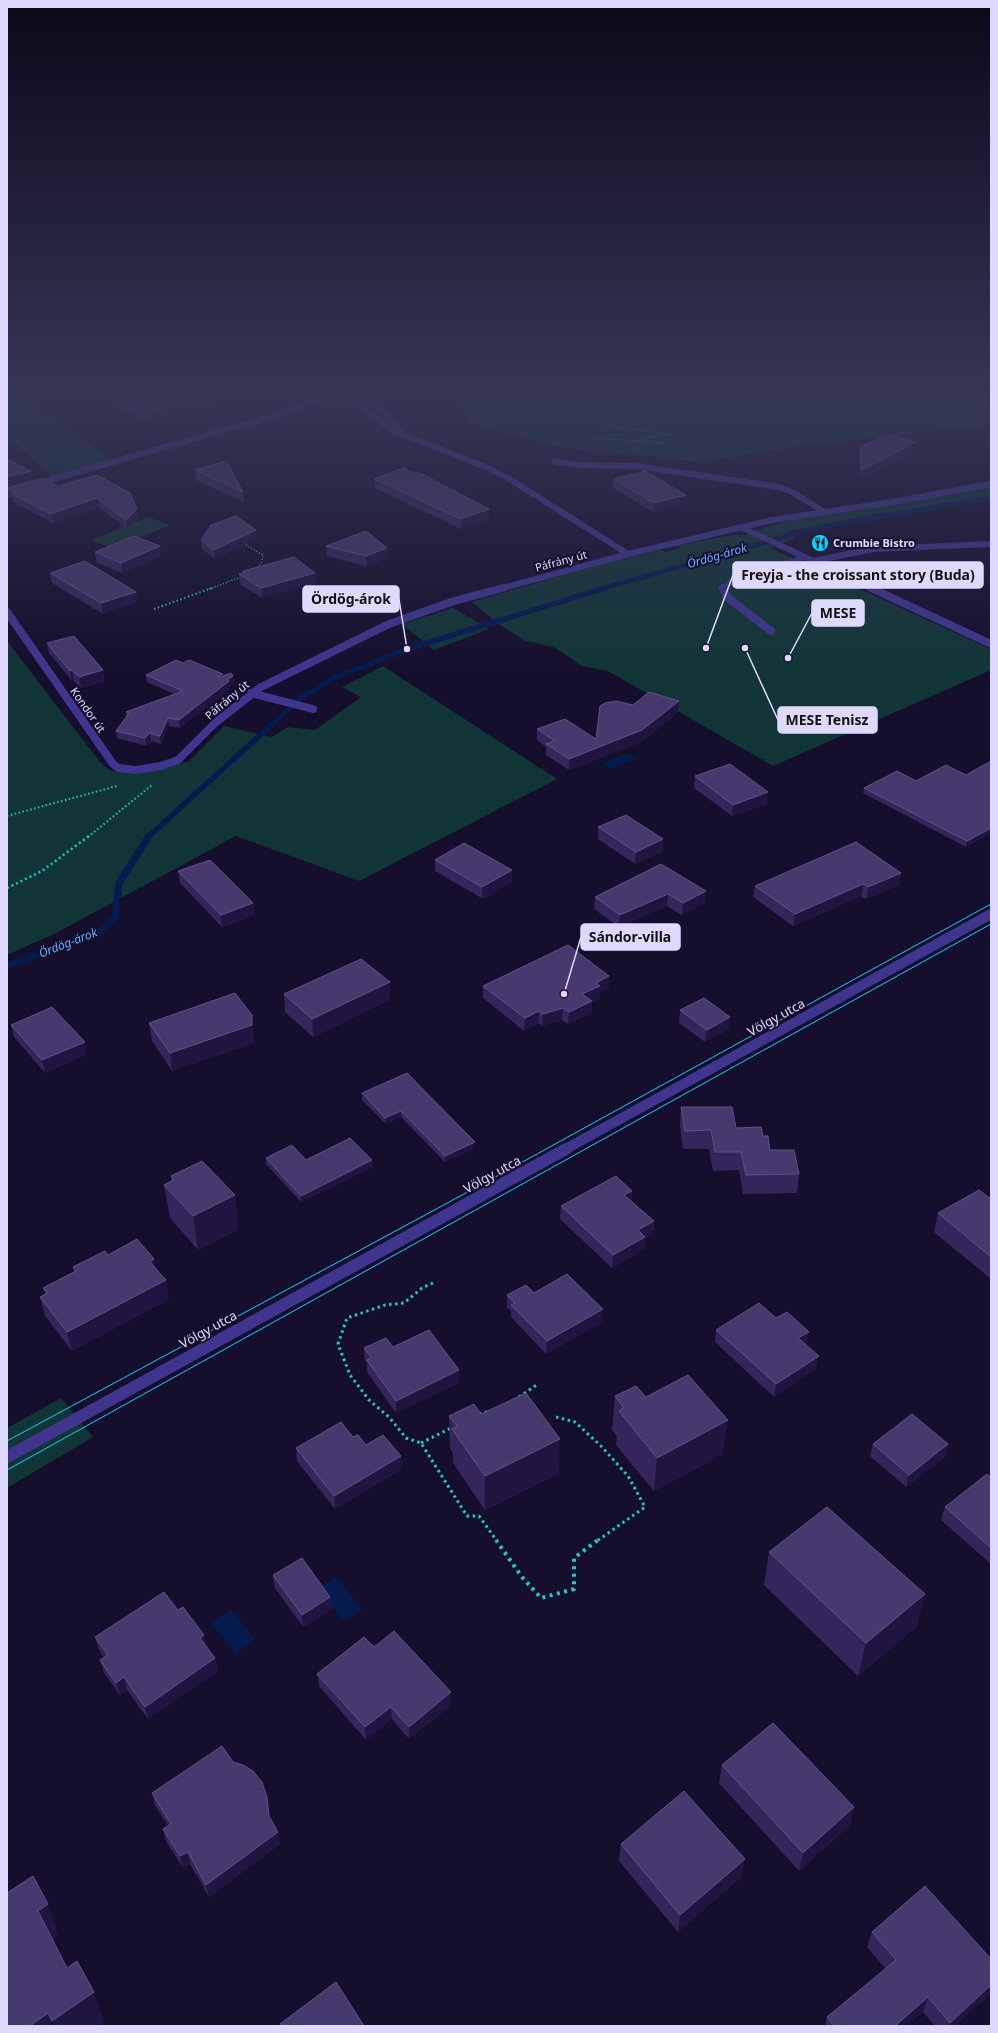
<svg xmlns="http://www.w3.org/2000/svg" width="998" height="2033" viewBox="0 0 998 2033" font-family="'Noto Sans',sans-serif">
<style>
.green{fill:#113536}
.water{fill:#051b4e}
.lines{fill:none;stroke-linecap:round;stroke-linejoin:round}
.stream-far2{stroke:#051b4e;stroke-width:4.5}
.stream-far1{stroke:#051b4e;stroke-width:5.5}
.stream{stroke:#051b4e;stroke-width:7}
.path-far4{stroke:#24c6c8;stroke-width:1.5;stroke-dasharray:1 2;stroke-linecap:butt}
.path-far3{stroke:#24c6c8;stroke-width:2;stroke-dasharray:1.5 2.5;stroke-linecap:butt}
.path-far2{stroke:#24c6c8;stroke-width:2.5;stroke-dasharray:2 3;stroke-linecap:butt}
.path-far1{stroke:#24c6c8;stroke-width:3;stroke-dasharray:2.5 3.5;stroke-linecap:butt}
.path{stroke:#24c6c8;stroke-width:4;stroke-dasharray:3 4.5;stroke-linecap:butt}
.minor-far3{stroke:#3f358f;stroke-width:6}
.minor-far2{stroke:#3f358f;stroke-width:8}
.minor-far1{stroke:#3f358f;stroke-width:10}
.minor{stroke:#3f358f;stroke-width:12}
.tram{stroke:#05d4ff;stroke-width:1}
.wall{fill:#34265b}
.shaded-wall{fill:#201441}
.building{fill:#46396d;stroke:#5e5284}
.labels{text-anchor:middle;stroke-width:4;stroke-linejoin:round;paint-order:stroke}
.far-poi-label{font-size:11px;font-weight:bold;fill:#e0d9ff;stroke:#150e2c;text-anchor:start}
.far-street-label{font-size:11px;fill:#e0d9ff;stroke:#150e2c}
.far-water-label{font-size:12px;font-style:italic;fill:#67aeff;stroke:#150e2c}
.street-label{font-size:13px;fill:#e0d9ff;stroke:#150e2c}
.leader{fill:none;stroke:#e0d9ff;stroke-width:1.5}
.callout-dot{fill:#e0d9ff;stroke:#150e2c;stroke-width:1.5}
.callout{fill:#e0d9ff;stroke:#e0d9ff;stroke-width:1.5}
.callout-label{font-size:14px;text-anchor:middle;font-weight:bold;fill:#111}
</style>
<rect width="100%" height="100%" fill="#150e2c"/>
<g class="green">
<path d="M7,390H23L40,402L32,404L62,422L113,463L55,479L7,436Z"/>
<path d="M449,390H991V425L805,445L702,462L559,447L470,423Z"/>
<path d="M991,486V501L944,506L906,513H881L786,532L795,538L770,548L991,649V670L773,766L608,671L582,666L554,647L525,641L497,623L472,602L607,562L661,550L665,552L681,548L679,545L733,535H745L776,524L809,516Z"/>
<path d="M148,517L170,525L114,549L92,540Z"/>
<path d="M453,608L489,629L434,650L402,624Z"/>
<path d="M7,641L100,762C104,765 108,770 113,771C132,775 166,763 188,762L224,726L272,737L288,727L315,730L361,697L342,687L383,666L557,779L359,881L236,836L56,933L7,955Z"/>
<path d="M61,1398L93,1437L7,1488V1428Z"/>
</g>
<g class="water">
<path d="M627,753L636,759L612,769L602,763Z"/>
<path d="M337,1577L362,1610L344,1622L319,1588Z"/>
<path d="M231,1610L255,1640L235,1654L211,1623Z"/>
</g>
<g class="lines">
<path class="stream-far2" d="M601,589L813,529L991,497"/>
<path class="stream-far1" d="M148,837L302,697L334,678L407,649L605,588"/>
<path class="stream" d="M7,966L99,932L115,918L119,883L149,836"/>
<g class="path-far4">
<path d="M599,390L542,404L571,417L615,427L672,434L644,438L641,441"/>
<path d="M748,390L789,394L811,393L827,397L854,399L864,395L918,396L961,390"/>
<path d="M965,390L991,392"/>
<path d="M508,401L523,400L542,404"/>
<path d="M596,438L663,443"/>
<path d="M246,545L263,555L262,562L256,569"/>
<path d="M209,589L241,577"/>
</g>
<g class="path-far3">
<path d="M154,609L212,588"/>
<path d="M7,816L117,786"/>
<path d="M88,837L152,785"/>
</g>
<path class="path-far2" d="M7,888L42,871L89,836"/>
<g class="path-far1">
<path d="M433,1283L422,1288L404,1303L385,1305L347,1318L338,1344L350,1375L369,1400L389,1417L406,1438L421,1443L467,1516H479L497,1541"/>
<path d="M519,1397L538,1384"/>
<path d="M479,1414L490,1411"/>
<path d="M556,1417L575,1422L601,1446L628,1476L645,1507L597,1541"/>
<path d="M421,1443L451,1428"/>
</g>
<path class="path" d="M496,1540L522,1577L541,1598L574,1589V1558L598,1540"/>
<g class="minor-far3">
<path d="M354,390L369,413L394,431L488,468L508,478L628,554"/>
<path d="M369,390C375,409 393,418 403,435"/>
<path d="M554,461L578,465L635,466L779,487L794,493L823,511"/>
<path d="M36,484L294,410L312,400L319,390"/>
<path d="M741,527L873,589"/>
<path d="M813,561L873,549L991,544"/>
<path d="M499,589L628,554L772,520L892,502L991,484"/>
<path d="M723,589L729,583L805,557"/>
</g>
<g class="minor-far2">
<path d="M723,588L727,597L771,631"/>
<path d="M871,588L991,644"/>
<path d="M7,612L113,764L118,768L136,770L161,766L178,760L215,723L261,687L389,624L454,601L503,588"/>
<path d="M251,693L313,709"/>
</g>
<path class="minor-far1" d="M564,1150L991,914"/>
<path class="minor" d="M7,1457L566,1149"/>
<g class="tram">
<path d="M7,1441L488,1181L991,904"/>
<path d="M7,1470L991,924"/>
</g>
</g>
<g class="wall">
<path d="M86,390H247L248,394L147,422Z"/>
<path d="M279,390H313L309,397L304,399Z"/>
<path d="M356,394L357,402L335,410L315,403V395Z"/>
<path d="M916,442L915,452L861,480L859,457L860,447Z"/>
<path d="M195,470L243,492L244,502L196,480Z"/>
<path d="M414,473L489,519L461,529L375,488L374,479Z"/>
<path d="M613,479L685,504L653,512L613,488Z"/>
<path d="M58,486L137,509L138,518L127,529L99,507L53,523L13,502V499L8,496L7,489V488Z"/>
<path d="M256,539L215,559L202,549L201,540Z"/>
<path d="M160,546L161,556L122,573L96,562L95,552Z"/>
<path d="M326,546L387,548L388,558L366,566L327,556Z"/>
<path d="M243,571L316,583L262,598L240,584L239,574L243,573Z"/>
<path d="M50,573L136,592L137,602L103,614L52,583Z"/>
<path d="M47,643L103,670L104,681L81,688L74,681H72L49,653Z"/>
<path d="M183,663L223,676H233L234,683L230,686V689L180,728L169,726L161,744L151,741L146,746L117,738L116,731L126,717V712L174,694L147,682L146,675Z"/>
<path d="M633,705L678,712L641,742L569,770L546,755V747L537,740V729L596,739Z"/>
<path d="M991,761V833L966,847L863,793L864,788L966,775Z"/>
<path d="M695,776L767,804L732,816L694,788Z"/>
<path d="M598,827L663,839V851L635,864L598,839Z"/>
<path d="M435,860L512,870V882L483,899L435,871Z"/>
<path d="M661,864L705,903L682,915L667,906L619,927L594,909L595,897Z"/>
<path d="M178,871L253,903L254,915L222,927L180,883Z"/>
<path d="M901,873L899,885L866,899L861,896L793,926L753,897L755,886Z"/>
<path d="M390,982V1000L313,1037L285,1012L284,994Z"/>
<path d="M483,986L609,988L600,992V998L592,1002L591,1013L568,1024L562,1020L542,1026L538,1023L524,1031L483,998Z"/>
<path d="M680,1010L729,1029L705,1042L679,1023Z"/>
<path d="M149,1023L254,1033V1043L172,1071L152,1041Z"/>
<path d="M11,1025L87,1054L45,1073L14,1037Z"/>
<path d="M407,1073L475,1148L445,1162L401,1117L386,1124L362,1100V1093Z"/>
<path d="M681,1107L736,1128L763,1136L770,1150L799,1174L797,1193L743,1194L739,1170L713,1171L709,1149H683L680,1126Z"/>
<path d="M266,1158L306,1160H372L373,1167L301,1202L266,1164Z"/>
<path d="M171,1176L239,1229L198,1250L170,1218L164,1185L172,1181Z"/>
<path d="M632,1191V1202L654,1221L653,1234L645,1238L644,1249L612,1268L560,1219L561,1206Z"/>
<path d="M991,1199V1279L934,1232L938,1213Z"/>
<path d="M108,1255L156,1269L169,1299L72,1351L45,1316L40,1297L45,1294L43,1288L74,1272L73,1267Z"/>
<path d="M534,1293L602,1322L546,1354L511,1317V1311L507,1308V1295Z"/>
<path d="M716,1330L807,1344L806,1345L816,1369L774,1397L715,1342Z"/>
<path d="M393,1347L459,1370V1383L396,1413L367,1372V1363L365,1361L364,1348Z"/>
<path d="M615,1396L646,1397L723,1454L654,1491L616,1445L617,1436L612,1430Z"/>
<path d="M481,1414L559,1473L485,1510L453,1463V1453L450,1449L449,1416Z"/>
<path d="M353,1437L366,1445L401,1456L402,1469L335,1509L297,1461L296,1448Z"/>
<path d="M873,1444H948L945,1457L906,1487L870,1456Z"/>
<path d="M991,1478V1564L941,1520L945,1507Z"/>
<path d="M769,1552L925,1594L916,1627L858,1676L764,1585Z"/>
<path d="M273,1575L330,1597L332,1609L303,1627L275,1588Z"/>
<path d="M178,1610L215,1658L218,1671L148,1719L127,1690L120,1695L104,1673L100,1660L104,1658L99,1650L95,1637Z"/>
<path d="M374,1647L451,1705L409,1739L392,1719L366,1740L319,1686L317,1674Z"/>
<path d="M233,1762L267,1797L270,1818L280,1844L209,1897L190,1864L183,1868L166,1841L163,1829L168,1826L155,1805L152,1793Z"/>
<path d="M722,1765L854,1807L850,1825L799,1871L719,1783Z"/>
<path d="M621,1844L741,1877L678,1932L619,1861Z"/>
<path d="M872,1932L956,2026H935L923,2012L906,2026H825L827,2017L886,1969L867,1947Z"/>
</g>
<g class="shaded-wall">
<path d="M231,390H247L248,394L147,422L146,414Z"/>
<path d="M305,390H313L309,397L304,399V391Z"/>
<path d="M356,394L357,402L335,410V402Z"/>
<path d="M916,442L915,452L861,480L862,470Z"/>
<path d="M31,471L32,481L7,487V477Z"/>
<path d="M686,495L685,504L653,512L654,503Z"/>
<path d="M97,498L99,507L53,523L51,514Z"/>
<path d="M137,509L138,518L127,529L126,520Z"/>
<path d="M489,509V519L461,529V519Z"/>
<path d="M256,530V539L215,559L214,550Z"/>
<path d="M160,546L161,556L122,573L121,563Z"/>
<path d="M387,548L388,558L366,566V556Z"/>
<path d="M315,573L316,583L262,598L261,588Z"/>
<path d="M136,592L137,602L103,614L101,603Z"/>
<path d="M72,670L74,681H72L70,671Z"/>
<path d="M103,670L104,681L81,688L79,677Z"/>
<path d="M223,674V681L218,676Z"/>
<path d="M233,676L234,683L230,686V689L180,728L179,720Z"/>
<path d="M679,701L678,712L641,742L569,770V759Z"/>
<path d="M168,718L169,726L161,744L160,736Z"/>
<path d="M150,733L151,741L146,746L145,738Z"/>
<path d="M768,792L767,804L732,816L733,805Z"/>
<path d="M991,828V833L966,847L967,841Z"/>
<path d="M663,839V851L635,864L636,852Z"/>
<path d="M512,870V882L483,899L482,887Z"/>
<path d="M901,873L899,885L866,899L868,887Z"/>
<path d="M863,884L861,896L793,926L795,914Z"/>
<path d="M706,891L705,903L682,915L683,903Z"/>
<path d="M668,894L667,906L619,927L620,915Z"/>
<path d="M253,903L254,915L222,927L221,915Z"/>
<path d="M609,976V988L600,992V998L592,1002L591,1013L568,1024L569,1012L582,994L596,983Z"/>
<path d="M390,982V1000L313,1037L312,1019Z"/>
<path d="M563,1008L562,1020L542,1026L543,1014Z"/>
<path d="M539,1011L538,1023L524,1031L525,1018Z"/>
<path d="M252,1015L254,1033V1043L172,1071L170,1053Z"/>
<path d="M730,1017L729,1029L705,1042L707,1030Z"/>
<path d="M85,1042L87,1054L45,1073L42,1060Z"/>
<path d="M401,1111V1117L386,1124L385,1118Z"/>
<path d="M475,1142V1148L445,1162V1156Z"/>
<path d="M372,1160L373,1167L301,1202V1196Z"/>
<path d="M632,1191V1203L624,1195Z"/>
<path d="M235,1195L239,1229L198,1250L193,1216Z"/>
<path d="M654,1221L653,1234L645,1238L644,1249L612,1268L613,1255L638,1230Z"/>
<path d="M154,1259L158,1278L150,1262Z"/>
<path d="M166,1280L169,1299L72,1351L67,1332Z"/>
<path d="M603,1309L602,1322L546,1354L547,1341Z"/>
<path d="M809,1332L807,1344L796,1351L798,1338Z"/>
<path d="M819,1356L816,1369L774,1397L776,1384Z"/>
<path d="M459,1370V1383L396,1413V1401Z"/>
<path d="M728,1420L723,1454L654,1491L657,1458Z"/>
<path d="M560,1439L559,1473L485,1510V1476Z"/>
<path d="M948,1444L945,1457L906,1487L909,1475Z"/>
<path d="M401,1456L402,1469L335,1509L334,1496Z"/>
<path d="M925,1594L916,1627L858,1676L866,1643Z"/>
<path d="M330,1597L332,1609L303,1627L302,1615Z"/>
<path d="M204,1635L207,1647L200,1638Z"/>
<path d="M215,1658L218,1671L148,1719L145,1707Z"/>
<path d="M124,1677L127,1690L120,1695L116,1683Z"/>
<path d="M451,1692V1705L409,1739V1727Z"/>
<path d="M391,1707L392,1719L366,1740L365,1727Z"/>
<path d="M267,1797L269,1809L271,1828L269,1816Z"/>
<path d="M854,1807L850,1825L799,1871L803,1853Z"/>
<path d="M278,1832L280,1844L209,1897L206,1885Z"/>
<path d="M188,1852L190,1864L183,1868L180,1856Z"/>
<path d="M745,1859L741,1877L678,1932L680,1915Z"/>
<path d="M48,1904L59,1935L49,1942L38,1911Z"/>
<path d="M991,1985V1994L956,2026H949L950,2023Z"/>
<path d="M94,1992L104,2022L98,2026H54L52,2021Z"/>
<path d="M928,1997L923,2012L906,2026H895Z"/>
<path d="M48,2013L53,2026H30Z"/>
</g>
<g class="building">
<path d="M101,390H231L146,414Z"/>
<path d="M318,390H353L356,394L335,402L315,395Z"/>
<path d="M888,434L916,442L862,470L860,447Z"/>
<path d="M7,459L31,471L7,477Z"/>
<path d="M226,461L243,492L195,470Z"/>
<path d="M404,468L414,473L418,472L489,509L461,519L374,479Z"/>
<path d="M645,471L686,495L654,503L613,479Z"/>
<path d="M97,475L130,493L137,509L126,520L97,498L51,514L12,494L16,493L7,488L42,478L58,486Z"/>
<path d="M236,516L256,530L214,550L201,540L211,525Z"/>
<path d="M366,531L387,548L366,556L326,546Z"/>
<path d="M134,536L160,546L121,563L95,552Z"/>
<path d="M294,557L315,573L261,588L239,574L245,572L243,571Z"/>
<path d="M85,561L136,592L101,603L50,573Z"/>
<path d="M74,636L103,670L79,677L72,670L70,671L47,643Z"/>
<path d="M176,660L183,663L189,660L223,674L218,676L220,677L231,673L233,676L227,680L229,681L179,720L168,718L160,736L150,733L145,738L116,731L130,712H126L183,691L146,675Z"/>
<path d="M649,692L679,701L642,730L569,759L546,744L555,741L537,729L565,719L596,739L600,706L605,703L616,701L633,705Z"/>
<path d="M991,761V828L967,841L864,788L897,771L916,781L946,765L966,775Z"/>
<path d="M730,764L768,792L733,805L695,776Z"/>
<path d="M626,815L663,839L636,852L598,827Z"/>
<path d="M856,842L901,873L868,887L863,884L795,914L755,886Z"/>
<path d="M464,843L512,870L482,887L435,860Z"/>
<path d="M210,860L253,903L221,915L178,871Z"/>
<path d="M661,864L706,891L683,903L668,894L620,915L595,897Z"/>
<path d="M568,945L609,976L596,983L600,986L582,994L592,1001L569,1012L563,1008L543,1014L539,1011L525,1018L483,986Z"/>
<path d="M361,959L390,982L312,1019L284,994Z"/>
<path d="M235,993L252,1015V1025L170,1053L149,1023Z"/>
<path d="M704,998L730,1017L707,1030L680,1010Z"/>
<path d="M52,1007L85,1042L42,1060L11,1025Z"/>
<path d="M407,1073L475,1142L445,1156L401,1111L385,1118L362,1093Z"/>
<path d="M681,1107H732L736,1128L761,1127L763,1136H768L770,1150H794L799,1174L746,1175L741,1152H715L711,1130L685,1131Z"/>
<path d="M350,1138L372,1160L301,1196L266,1158L292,1145L306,1160Z"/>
<path d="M202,1161L235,1195L193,1216L164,1185L173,1180L171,1176Z"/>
<path d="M616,1176L632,1191L624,1195L654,1221L638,1230L645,1237L613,1255L561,1206Z"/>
<path d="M979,1190L991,1199V1257L938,1213Z"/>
<path d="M137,1239L154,1259L150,1262L166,1280L67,1332L40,1297L48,1293L43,1288L76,1271L73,1267L105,1251L108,1255Z"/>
<path d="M567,1274L603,1309L547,1341L511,1305L515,1303L507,1295L526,1285L534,1293Z"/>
<path d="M759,1303L776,1318L787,1312L809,1332L798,1338L819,1356L776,1384L716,1330Z"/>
<path d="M429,1330L459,1370L396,1401L367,1360L371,1357L364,1348L386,1338L393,1347Z"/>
<path d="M688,1375L728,1420L657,1458L619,1411L624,1408L615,1396L636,1386L646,1397Z"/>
<path d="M526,1393L560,1439L485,1476L452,1429L457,1426L449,1416L474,1404L481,1414Z"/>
<path d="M912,1414L948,1444L909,1475L873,1444Z"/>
<path d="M341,1422L353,1437L358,1435L366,1445L383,1435L401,1456L334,1496L296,1448Z"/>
<path d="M987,1474L991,1478V1548L945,1507Z"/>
<path d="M827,1507L925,1594L866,1643L769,1552Z"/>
<path d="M302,1558L330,1597L302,1615L273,1575Z"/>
<path d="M164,1592L178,1610L183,1607L204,1635L200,1638L215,1658L145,1707L124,1677L116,1683L100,1660L108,1655L95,1637Z"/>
<path d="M394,1631L451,1692L409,1727L391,1707L365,1727L317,1674L364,1637L374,1647Z"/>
<path d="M773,1723L854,1807L803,1853L722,1765Z"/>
<path d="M222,1746L233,1762L243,1765L253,1771L262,1782L267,1797L269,1816L278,1832L206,1885L188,1852L180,1856L163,1829L171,1824L152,1793Z"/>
<path d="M684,1791L745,1859L680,1915L621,1844Z"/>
<path d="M33,1876L48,1904L38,1911L67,1968L77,1961L94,1992L52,2021L48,2013L30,2026H7V1893Z"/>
<path d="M925,1886L991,1959V1985L950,2023L928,1997L895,2026H834L827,2017L896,1960L872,1932Z"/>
<path d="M336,1982L364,2026H281L280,2024Z"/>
</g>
<linearGradient id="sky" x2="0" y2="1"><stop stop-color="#0c0818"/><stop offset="0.58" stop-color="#353656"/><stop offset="1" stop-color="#353656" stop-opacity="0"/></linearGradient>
<rect width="998" height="675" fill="url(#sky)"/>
<defs>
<symbol id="restaurant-disc" viewBox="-11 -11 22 22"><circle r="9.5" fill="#05d4ff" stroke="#150e2c"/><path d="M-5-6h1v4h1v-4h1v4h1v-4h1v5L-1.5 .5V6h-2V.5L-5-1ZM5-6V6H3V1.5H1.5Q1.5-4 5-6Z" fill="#111"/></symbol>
</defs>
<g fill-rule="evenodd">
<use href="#restaurant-disc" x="810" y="533" width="20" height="20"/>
</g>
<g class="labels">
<g class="far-poi-label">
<text x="833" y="547">Crumbie Bistro</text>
</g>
<g class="far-street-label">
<text transform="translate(561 561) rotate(-15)" y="4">Páfrány út</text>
<text transform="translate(227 700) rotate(-40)" y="4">Páfrány út</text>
<text transform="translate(88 710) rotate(55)" y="4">Kondor út</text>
</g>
<g class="far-water-label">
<text transform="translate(717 556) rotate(-16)" y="4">Ördög-árok</text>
<text transform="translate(68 943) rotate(-21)" y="4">Ördög-árok</text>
</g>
<g class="street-label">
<text transform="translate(776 1017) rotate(-29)" y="5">Völgy utca</text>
<text transform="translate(492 1174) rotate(-29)" y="5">Völgy utca</text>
<text transform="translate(208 1329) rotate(-29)" y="5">Völgy utca</text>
</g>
</g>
<path class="leader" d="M706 648L733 575M407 649L399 599M788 658L812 613M745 648L778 720M564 994L581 937"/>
<g class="callout-dot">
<circle cx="706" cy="648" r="4"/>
<circle cx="407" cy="649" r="4"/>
<circle cx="788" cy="658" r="4"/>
<circle cx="745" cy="648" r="4"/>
<circle cx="564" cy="994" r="4"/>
</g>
<g class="callout">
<rect x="733" y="562" width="250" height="26" rx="4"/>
<rect x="303" y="586" width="96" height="26" rx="4"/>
<rect x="812" y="600" width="52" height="26" rx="4"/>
<rect x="778" y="707" width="99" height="26" rx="4"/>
<rect x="581" y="924" width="99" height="26" rx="4"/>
</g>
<g class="callout-label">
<text x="858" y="580">Freyja - the croissant story (Buda)</text>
<text x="351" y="604">Ördög-árok</text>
<text x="838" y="618">MESE</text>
<text x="827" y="725">MESE Tenisz</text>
<text x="630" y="942">Sándor-villa</text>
</g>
<rect width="998" height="2033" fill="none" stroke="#e0d9ff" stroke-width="16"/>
</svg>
